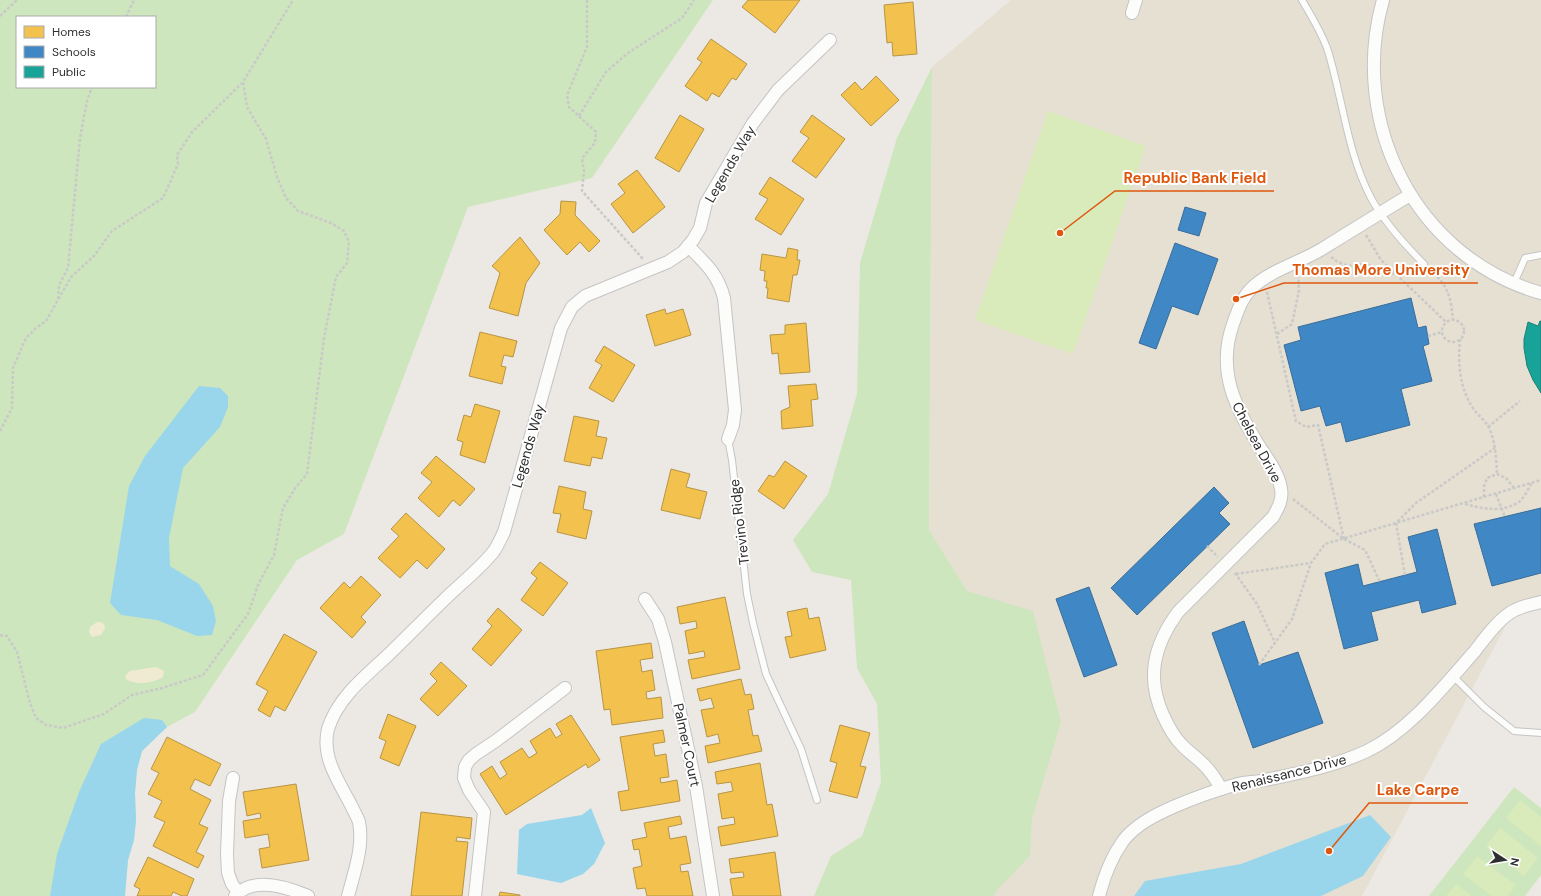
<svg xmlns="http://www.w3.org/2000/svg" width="1541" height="896" viewBox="0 0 1541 896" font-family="'DM Sans',sans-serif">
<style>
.education{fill:#e6e0d3}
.green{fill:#cee6be;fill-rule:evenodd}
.sand{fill:#f0ead3}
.pitch{fill:#d9eabb}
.water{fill:#99d6ec}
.homes{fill:#f2c14e;stroke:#b79544}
.schools{fill:#3f88c5;stroke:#3a6d98}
.public{fill:#17a398;stroke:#1e8078}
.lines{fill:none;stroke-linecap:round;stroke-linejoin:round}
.lane-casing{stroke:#c5c4c5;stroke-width:8}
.street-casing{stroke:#c5c4c5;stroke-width:14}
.path{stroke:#c9c9c8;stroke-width:2.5;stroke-dasharray:3 2;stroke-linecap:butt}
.lane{stroke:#fcfcfb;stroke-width:6}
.street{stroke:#fcfcfb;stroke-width:12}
.labels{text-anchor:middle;stroke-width:4;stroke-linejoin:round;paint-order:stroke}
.street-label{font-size:14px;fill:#2e2e2e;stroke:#fff}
.leader{fill:none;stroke:#df570e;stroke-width:1.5}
.callout-dot{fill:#df570e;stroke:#fff;stroke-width:1.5}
.callout-label{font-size:15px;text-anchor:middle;font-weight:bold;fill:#df570e;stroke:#fff;stroke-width:4;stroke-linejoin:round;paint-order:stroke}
</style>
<rect width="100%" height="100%" fill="#ece8e4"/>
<path class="education" d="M1011,0H1541V602L1514,610L1362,896H927L932,67Z"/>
<g class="green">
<path d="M0,0H713L592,178L468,207L344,534L297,560L195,712L167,727L142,751L137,770L135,793L136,820L134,840L128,860L125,896H0ZM17,17H155V87H17Z"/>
<path d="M932,67L929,530L967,591L1033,611L1061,722L1032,819L1030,856L996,891L994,896H814L831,856L862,836L881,782L877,704L857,668L851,580L812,572L793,540L828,494L857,394L860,263L897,138Z"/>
<path d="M1514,787L1541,808V875L1525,896H1429Z"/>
</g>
<g class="sand">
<path d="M97,622H101L104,624L105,628L101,635L92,637L89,632L90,627Z"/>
<path d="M156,667L164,671L163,677C153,683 136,686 126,679L125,676L130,671Z"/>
</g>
<g class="pitch">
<path d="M1048,111L1146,146L1073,354L975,320Z"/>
<path d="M1520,800L1541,817V846L1506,818Z"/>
<path d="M1500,828L1538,858L1524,876L1486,846Z"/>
<path d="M1477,856L1516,885L1508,896H1492L1463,874Z"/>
<path d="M1456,884L1472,896H1446Z"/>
</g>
<g class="water">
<path d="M199,386L220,388L228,396V407L220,427L183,468L169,538L170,566L199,584L213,606L216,621L212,635L197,636L157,620L121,615L110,603L129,486L145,456Z"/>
<path d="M144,718L162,720L167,727L142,751L137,770L135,793L136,820L134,840L128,860L125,896H50L57,854L79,792L101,744Z"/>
<path d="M591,808L605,843L594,864L583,874L561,883L517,874L519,830L527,824L582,815Z"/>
<path d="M1370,815L1391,837L1363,876L1321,896H1134L1145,881L1241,864Z"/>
</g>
<g class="homes">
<path d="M748,0H800L775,33L742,7Z"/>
<path d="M913,2L917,54L893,56L892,42L887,43L884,5Z"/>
<path d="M711,39L747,64L736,80L732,78L719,97L712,93L707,101L685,86L702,62L697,59Z"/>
<path d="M876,76L899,100L871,126L841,95L855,82L862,90Z"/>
<path d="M680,115L704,129L679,172L655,158Z"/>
<path d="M812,115L845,139L816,178L792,161L809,138L800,132Z"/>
<path d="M637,170L665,207L633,233L611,204L625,193L618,184Z"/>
<path d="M770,177L804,199L781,235L755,219L768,199L759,194Z"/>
<path d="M561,201L576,202L575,215L600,241L589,252L580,242L567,255L544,230L560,214Z"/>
<path d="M520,237L540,263L526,283L518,316L489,308L500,273L492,266Z"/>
<path d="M788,248L798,250L797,260H800L797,275H793L789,302L767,298L768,288H766L767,281H764L765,271L760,270L762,254L786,258Z"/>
<path d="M665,309L666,314L683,309L691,335L655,346L646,315Z"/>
<path d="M806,323L810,372L780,374L778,353L772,354L770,335L785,334V325Z"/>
<path d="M480,332L517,341L513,357L504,355L501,366L506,367L502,384L469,376Z"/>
<path d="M604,346L635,365L613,402L589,388L602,365L595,361Z"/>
<path d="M816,384L818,399L811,400L813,426L782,429L781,411L790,407L788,386Z"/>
<path d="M475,404L500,411L485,463L460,455L463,442L457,440L464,415L471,417Z"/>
<path d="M574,416L599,421L596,436L607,438L602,459L592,457L590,466L564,461Z"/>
<path d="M436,456L475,489L460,506L453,500L439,517L418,498L432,482L421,473Z"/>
<path d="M785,461L807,476L784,509L758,491L769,475L774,477Z"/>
<path d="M671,469L690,474L686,487L707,492L700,519L661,510Z"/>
<path d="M559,486L586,492L583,509L592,511L586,539L557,532L561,514L553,513Z"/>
<path d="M406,513L445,549L427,569L417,560L400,578L378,558L399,536L391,529Z"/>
<path d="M540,562L568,583L543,616L521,600L537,578L531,573Z"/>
<path d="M361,576L381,595L361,617L366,622L352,638L320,608L344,582L350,588Z"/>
<path d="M725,597L740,669L692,679L688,660L705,657L704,651L689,654L685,631L697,628L696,621L680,624L677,607Z"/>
<path d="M498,608L522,630L491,666L472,649L492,626L487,621Z"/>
<path d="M807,608L809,619L819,617L826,650L790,658L785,637L792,636L787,612Z"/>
<path d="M284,634L317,652L285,711L275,706L270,717L258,710L268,691L256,684Z"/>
<path d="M651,643L653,658L640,660L642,672L652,670L655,690L646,692L647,699L661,697L663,718L612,725L610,709L604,710L596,651Z"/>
<path d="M441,662L467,686L438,716L420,699L437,681L430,674Z"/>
<path d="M741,679L745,695L751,694L754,709L748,710L753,736L758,735L762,751L708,763L705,746L720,743L718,734L707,737L701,710L714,708L711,698L700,701L697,689Z"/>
<path d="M388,714L416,726L399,766L380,758L386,741L379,738Z"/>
<path d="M571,715L600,760L588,768L586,764L506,815L480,774L492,766L500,779L507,774L500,762L522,748L529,758L537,753L530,741L550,728L556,738L562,734L556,724Z"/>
<path d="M840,725L870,733L860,766L866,767L857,798L829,791L837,763L830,761Z"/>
<path d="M663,730L665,742L653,744L655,756L666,754L669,777L660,778L661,783L677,780L680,801L621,811L618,792L629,790L620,737Z"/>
<path d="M167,737L221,764L210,786L195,779L190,789L211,800L199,824L208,828L196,852L204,856L198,868L153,846L165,822L154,817L162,801L148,794L159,773L151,769Z"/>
<path d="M760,763L767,805L772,804L778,836L721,846L718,827L735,824L734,817L722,819L718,794L733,791L731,782L717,784L715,772Z"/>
<path d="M296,784L309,860L262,868L259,849L270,847L268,834L245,838L243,821L261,818L260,813L247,816L243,792Z"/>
<path d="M421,812L472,818L470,839L457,837L456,841L468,842L462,896H411Z"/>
<path d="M680,816L682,824L668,827L670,839L686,836L691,863L680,865L681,872L688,871L693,896H647L645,888L637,889L633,868L642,866L639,849L634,850L632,840L647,837L644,823Z"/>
<path d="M775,852L781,896H733L730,879L744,877L743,872L731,873L729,859Z"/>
<path d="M148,857L194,879L187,896H182L173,892L171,896H137L140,889L134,886Z"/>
<path d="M500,892L520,895V896H499Z"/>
</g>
<g class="schools">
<path d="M1185,207L1206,213L1199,236L1178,230Z"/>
<path d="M1175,243L1218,259L1198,315L1172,306L1156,349L1139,343Z"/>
<path d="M1411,298L1418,328L1426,326L1429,344L1423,346L1432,381L1401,389L1410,425L1346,442L1341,422L1326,426L1320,406L1301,411L1284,345L1301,340L1298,327Z"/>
<path d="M1214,487L1229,503L1219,513L1230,524L1137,615L1111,588Z"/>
<path d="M1541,508V573L1492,586L1474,524Z"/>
<path d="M1437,529L1456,604L1422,613L1419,600L1371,612L1378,640L1344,649L1325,573L1358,564L1363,586L1417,572L1408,537Z"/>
<path d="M1089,587L1117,665L1084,677L1056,599Z"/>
<path d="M1244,621L1259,665L1298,652L1323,723L1253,748L1212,633Z"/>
</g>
<path class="public" d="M1540,321H1541V393L1533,380L1527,366L1524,348V339L1528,322L1538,326Z"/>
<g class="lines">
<defs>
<g id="lane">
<path d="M1302,0C1311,16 1322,33 1328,51C1343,100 1347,152 1371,198C1384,222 1404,244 1424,264"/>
<path d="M1514,283L1525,258L1541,255"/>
<path d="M728,439L732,460L747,594L753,623L766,674L801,749L817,800"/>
<path d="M1453,676L1484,707L1514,731L1541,733"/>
</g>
<g id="street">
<path d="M1383,0C1348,123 1416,258 1541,293"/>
<path d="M1132,13L1136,0"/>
<path d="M688,246C705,263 718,274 724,298L735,410L733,425L728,439"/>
<path d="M645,599L658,619L665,642L696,786L713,896"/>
<path d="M233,778L229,801L227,854L228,873L232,884L238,892"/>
<path d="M1221,789C1216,779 1210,770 1201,762C1195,756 1187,751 1181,744C1173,736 1168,726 1163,715C1146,677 1154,645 1178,612L1273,517C1278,508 1283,500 1281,489C1279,474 1269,461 1261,449C1236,409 1216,372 1233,324C1238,310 1242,297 1253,287C1271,270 1301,262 1322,249C1351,231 1380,213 1410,195"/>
<path d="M235,896C253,876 287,887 308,896"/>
<path d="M348,896C354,873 364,846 359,822C357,816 353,810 351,805C339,782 321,757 328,729C337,699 364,677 386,657C406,638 425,618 445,599C461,583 480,569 494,551C498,545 501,538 504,532L561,328L572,307L585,296L668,262L683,252L693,240L700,228L706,203L753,123L778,90L830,40"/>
<path d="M475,896L484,812L469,790L464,778L465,767L469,760L476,754L497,740L565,688"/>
<path d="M1099,896C1104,876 1111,858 1123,841C1135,825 1155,815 1173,807C1194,798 1216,790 1238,784C1247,782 1256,782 1265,780C1300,773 1335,766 1367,751C1409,731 1444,686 1475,651C1485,638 1500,617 1515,610C1523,606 1532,604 1541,602"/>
</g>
</defs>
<use href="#lane" class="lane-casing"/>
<use href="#street" class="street-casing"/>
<g class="path">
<path d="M587,0V47L567,95L569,107L596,132L595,143L582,158L584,171L582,191L643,259"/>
<path d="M0,16L17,0"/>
<path d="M126,17L134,0"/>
<path d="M579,116L606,72L628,53L682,18L694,0"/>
<path d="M1366,235L1381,260L1446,322"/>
<path d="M1331,257L1338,262L1348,266L1363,264L1373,266L1383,273L1395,274"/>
<path d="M1430,270C1448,285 1451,297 1453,320"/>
<path d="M1267,292L1296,421L1306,427L1318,425L1344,539"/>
<path d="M58,299L59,285L68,268L80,138L87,101L92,87"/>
<circle cx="1453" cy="331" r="11"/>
<path d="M1277,334L1292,324L1299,290L1298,273"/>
<path d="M1428,336L1442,332"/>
<path d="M1460,339C1458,361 1459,385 1471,405C1475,413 1483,418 1488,426C1496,441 1496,459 1497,474"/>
<path d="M1488,427L1520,401"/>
<path d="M0,431L12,408L13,368L26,338L36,328L46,321L71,277L94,256L112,231L163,198L178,164L177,155L192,132L242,83"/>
<path d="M1496,494L1505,517"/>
<path d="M1484,497V486L1487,478L1497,474L1506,478L1514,488"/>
<path d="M1293,499L1344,539L1365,550L1380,582"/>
<path d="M1465,504C1484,509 1501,513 1519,502C1524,498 1528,489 1532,483"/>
<path d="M1207,546L1218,557"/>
<path d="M1235,573L1257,604L1275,643"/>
<path d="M1236,574L1311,563"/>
<path d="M1405,575L1396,523L1416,503L1495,448"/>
<path d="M0,635L7,636L17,652L30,703L36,718L46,725L63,728L104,714L132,695L162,688L203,675L248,614L258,585L274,555L283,508L296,487L307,474L324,338L336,277L347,263L349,242L344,231L331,223L298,211L286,198L277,177L266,139L247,107L243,82L293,0"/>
<path d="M1259,665L1292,619L1311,563L1325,544L1541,480"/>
</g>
<use href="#lane" class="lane"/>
<use href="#street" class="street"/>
</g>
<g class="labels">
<g class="street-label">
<text transform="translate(730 164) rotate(-60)" y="5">Legends Way</text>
<text transform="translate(1257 442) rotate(62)" y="5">Chelsea Drive</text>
<text transform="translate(528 446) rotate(-74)" y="5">Legends Way</text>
<text transform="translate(739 522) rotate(-97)" y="5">Trevino Ridge</text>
<text transform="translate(687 745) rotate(78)" y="5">Palmer Court</text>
<text transform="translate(1289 773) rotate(-14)" y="5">Renaissance Drive</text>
</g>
</g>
<path class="leader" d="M1060 233L1115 191H1274M1236 299L1284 283H1478M1329 851L1369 803H1468"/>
<g class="callout-dot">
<circle cx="1060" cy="233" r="4"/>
<circle cx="1236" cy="299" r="4"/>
<circle cx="1329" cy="851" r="4"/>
</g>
<g class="callout-label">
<text x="1195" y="183">Republic Bank Field</text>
<text x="1381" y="275">Thomas More University</text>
<text x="1418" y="795">Lake Carpe</text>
</g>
<rect x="16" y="16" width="140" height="72" fill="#ffffff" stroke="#ababab"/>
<rect x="24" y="26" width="20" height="12" fill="#f2c14e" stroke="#ababab"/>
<text x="52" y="36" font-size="12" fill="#2e2e2e">Homes</text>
<rect x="24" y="46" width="20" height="12" fill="#3f88c5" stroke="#ababab"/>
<text x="52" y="56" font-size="12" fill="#2e2e2e">Schools</text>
<rect x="24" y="66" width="20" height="12" fill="#17a398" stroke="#ababab"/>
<text x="52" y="76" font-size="12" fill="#2e2e2e">Public</text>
<g transform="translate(1505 860) rotate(102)" stroke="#ffffff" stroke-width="3" paint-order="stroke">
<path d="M0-3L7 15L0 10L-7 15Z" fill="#2e2e2e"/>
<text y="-6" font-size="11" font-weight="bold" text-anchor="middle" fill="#2e2e2e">N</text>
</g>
</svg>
